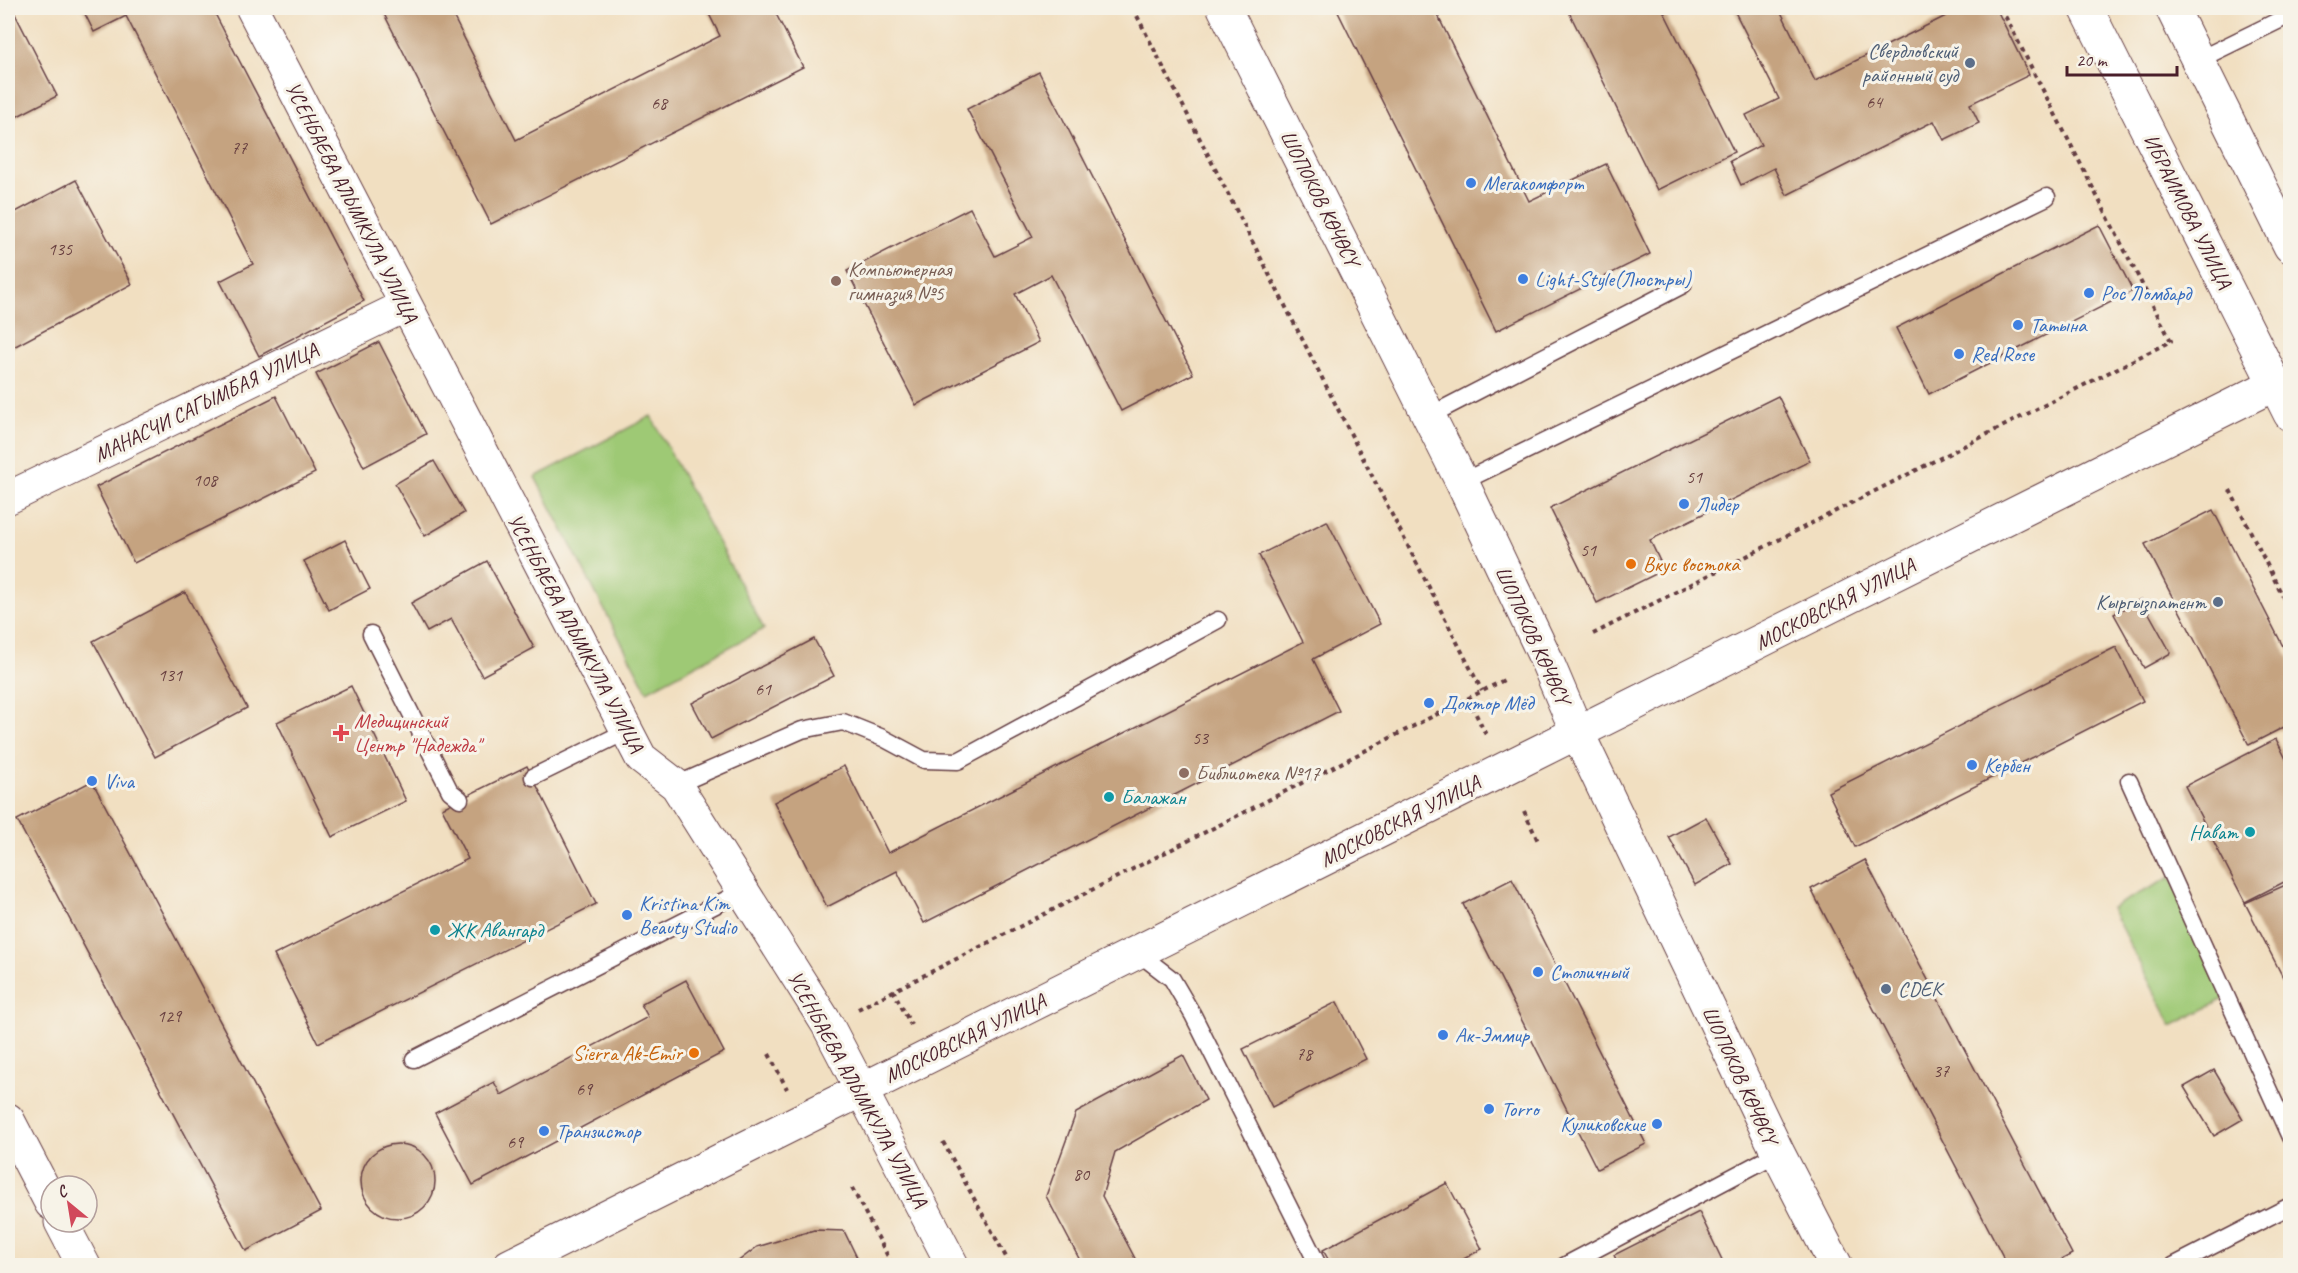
<svg xmlns="http://www.w3.org/2000/svg" width="2298" height="1273" viewBox="0 0 2298 1273" font-family="Caveat,sans-serif">
<style>
.green{fill:#9ec975;stroke:#747450;stroke-width:1.5}
.building{fill:#c5a380}
.lines{fill:none;stroke-linecap:round;stroke-linejoin:round}
.service-casing{stroke:#633c42;stroke-width:19}
.minor-casing{stroke:#633c42;stroke-width:34}
.tertiary-casing{stroke:#633c42;stroke-width:35}
.secondary-casing{stroke:#633c42;stroke-width:35}
.primary-casing{stroke:#633c42;stroke-width:35}
.path{stroke:#633c42;stroke-width:4;stroke-dasharray:4.5 4.5;stroke-linecap:butt}
.service{stroke:#fff;stroke-width:16}
.minor{stroke:#fff;stroke-width:32}
.tertiary{stroke:#fff;stroke-width:33}
.secondary{stroke:#fff;stroke-width:33}
.primary{stroke:#fff;stroke-width:33}
.service-dot{fill:#5c6f8a;stroke:#f7f3e8;stroke-width:2}
.shop-dot{fill:#3f7fe0;stroke:#f7f3e8;stroke-width:2}
.education-dot{fill:#8d6e63;stroke:#f7f3e8;stroke-width:2}
.food-dot{fill:#e8710a;stroke:#f7f3e8;stroke-width:2}
.health-dot{fill:#e0444e;stroke:#f7f3e8;stroke-width:2}
.culture-dot{fill:#0f9aa8;stroke:#f7f3e8;stroke-width:2}
.labels{text-anchor:middle;stroke-width:6;stroke-linejoin:round;paint-order:stroke}
.number-label{font-size:18px;fill:#694040}
.service-label{font-size:21px;fill:#4e5e75;stroke:#f7f3e8;text-anchor:end}
.shop-label{font-size:21px;fill:#366cbe;stroke:#f7f3e8;text-anchor:start}
.street-label{font-size:21px;fill:#4a1f2b;stroke:#f7f3e8}
.education-label{font-size:21px;fill:#785e54;stroke:#f7f3e8;text-anchor:start}
.food-label{font-size:21px;fill:#c56008;stroke:#f7f3e8;text-anchor:start}
.health-label{font-size:21px;fill:#be3a42;stroke:#f7f3e8;text-anchor:start}
.culture-label{font-size:21px;fill:#0d838f;stroke:#f7f3e8;text-anchor:start}
</style>
<rect width="100%" height="100%" fill="#f7f3e8"/>
<filter id="ink" filterUnits="userSpaceOnUse"><feTurbulence type="fractalNoise" baseFrequency=".0167" numOctaves="2"/><feDisplacementMap in="SourceGraphic" scale="12" xChannelSelector="R" yChannelSelector="G"/><feConvolveMatrix kernelMatrix="1 2 1 2 8 2 1 2 1" color-interpolation-filters="sRGB"/></filter>
<filter id="wash" filterUnits="userSpaceOnUse"><feTurbulence type="fractalNoise" baseFrequency=".008" numOctaves="4" result="noise"/><feDisplacementMap in="SourceGraphic" scale="24" xChannelSelector="R" yChannelSelector="G"/><feGaussianBlur stdDeviation="1.35" result="paint"/><feColorMatrix in="noise" values="0 0 0 0 0 0 0 0 0 0 0 0 0 0 0 0 0 1.4 0 .05"/><feComposite in="paint" operator="in"/></filter>
<g filter="url(#wash)">
<rect width="100%" height="100%" fill="#f1dfc1"/>
<g class="green">
<path d="M651,416L764,629L647,691L535,477Z"/>
<path d="M2171,877L2232,995L2172,1026L2111,908Z"/>
</g>
<g id="blocks">
<g class="building">
<path d="M8,8H12L57,96L8,121Z"/>
<path d="M82,8H212L364,301L259,356L220,281L253,264L126,16L94,32Z"/>
<path d="M381,8H449L516,140L720,36L706,8H773L803,67L491,224Z"/>
<path d="M1336,8H1455L1438,16L1529,201L1606,164L1650,254L1496,331Z"/>
<path d="M1567,8H1662L1734,152L1657,190Z"/>
<path d="M1733,8H1779L1815,81L1962,8H1996L2029,75L1970,104L1979,123L1944,140L1934,121L1787,195L1774,168L1741,185L1730,161L1761,145L1746,115L1779,99Z"/>
<path d="M1039,72L1193,374L1121,411L1051,275L1015,294L1039,342L916,405L847,271L970,208L995,256L1033,237L967,109Z"/>
<path d="M76,180L132,284L8,350V205L12,214Z"/>
<path d="M2099,225L2133,291L1929,394L1896,328Z"/>
<path d="M379,342L426,434L364,467L316,374Z"/>
<path d="M276,396L315,473L134,563L96,487Z"/>
<path d="M1778,396L1810,461L1650,540L1664,570L1597,603L1550,508Z"/>
<path d="M434,461L464,513L425,536L395,484Z"/>
<path d="M2213,510L2290,660V724L2249,745L2145,544Z"/>
<path d="M1327,521L1380,624L1313,659L1339,711L924,923L897,871L827,907L774,802L844,766L888,853L1303,642L1259,555Z"/>
<path d="M345,540L370,589L329,610L304,561Z"/>
<path d="M487,561L534,648L482,676L451,619L427,632L411,603Z"/>
<path d="M185,592L247,708L155,757L93,641Z"/>
<path d="M2141,599L2171,653L2144,668L2114,614Z"/>
<path d="M814,639L834,676L711,739L692,703Z"/>
<path d="M2116,647L2143,701L1855,847L1828,792Z"/>
<path d="M351,686L406,801L332,837L277,722Z"/>
<path d="M2276,739L2290,767V879L2245,902L2185,786Z"/>
<path d="M527,766L596,904L318,1043L274,955L468,859L442,808Z"/>
<path d="M92,781L321,1211L246,1251L17,820Z"/>
<path d="M1706,817L1732,864L1695,885L1669,837Z"/>
<path d="M1865,860L2072,1254L2050,1266H2008L1811,889Z"/>
<path d="M1512,879L1646,1144L1597,1169L1463,904Z"/>
<path d="M2290,883V991L2245,903Z"/>
<path d="M686,980L724,1052L473,1185L435,1113L494,1082L501,1095L648,1017L641,1004Z"/>
<path d="M1337,1002L1366,1059L1272,1107L1243,1049Z"/>
<path d="M1183,1055L1206,1100L1115,1152L1102,1196L1139,1266H1083L1046,1196L1076,1113Z"/>
<path d="M2214,1070L2243,1119L2214,1136L2184,1087Z"/>
<circle cx="398" cy="1181" r="37"/>
<path d="M1447,1183L1482,1249L1451,1266H1332L1323,1250Z"/>
<path d="M1699,1212L1725,1266H1619L1614,1255Z"/>
<path d="M814,1230L844,1231L861,1266H732L757,1247Z"/>
</g>
</g>
</g>
<g filter="url(#ink)">
<use href="#blocks" fill-opacity="0" stroke="#633c42" stroke-width="1.5"/>
<g class="lines">
<defs>
<g id="service">
<path d="M2198,60L2290,15"/>
<path d="M1429,416L1683,285"/>
<path d="M1462,482L2047,197"/>
<path d="M371,634L450,791L460,799"/>
<path d="M533,777L627,731"/>
<path d="M2129,781L2290,1137"/>
<path d="M676,785L802,730L843,722L883,738L924,760L958,761L1218,620"/>
<path d="M1137,952L1172,979L1193,1015L1317,1263"/>
<path d="M414,1059L743,891"/>
<path d="M1564,1266L1778,1153"/>
<path d="M2173,1266L2290,1206"/>
</g>
<g id="minor">
<path d="M252,8L641,758L676,785L827,1024L953,1266"/>
<path d="M8,498L405,306"/>
</g>
<path id="tertiary" d="M1224,8L1462,482L1546,659L1577,732L1778,1153L1836,1266"/>
<g id="secondary">
<path d="M2086,8L2290,414"/>
<path d="M2172,8L2290,246"/>
<path d="M509,1266L2275,384"/>
</g>
<g id="primary">
<path d="M8,1120L51,1203"/>
<path d="M61,1222L84,1266"/>
</g>
</defs>
<use href="#service" class="service-casing"/>
<use href="#minor" class="minor-casing"/>
<use href="#tertiary" class="tertiary-casing"/>
<use href="#secondary" class="secondary-casing"/>
<use href="#primary" class="primary-casing"/>
<g class="path">
<path d="M1133,8L1482,691"/>
<path d="M2230,490L2290,611"/>
<path d="M1593,634L2171,341L2001,8"/>
<path d="M1468,698L1487,737"/>
<path d="M1524,811L1538,841"/>
<path d="M893,990L911,1025"/>
<path d="M858,1009L1504,680"/>
<path d="M769,1054L787,1089"/>
<path d="M943,1142L1011,1266"/>
<path d="M852,1188L893,1266"/>
</g>
<use href="#service" class="service"/>
<use href="#minor" class="minor"/>
<use href="#tertiary" class="tertiary"/>
<use href="#secondary" class="secondary"/>
<use href="#primary" class="primary"/>
</g>
</g>
<g class="service-dot">
<circle cx="1970" cy="63" r="6"/>
<circle cx="2218" cy="602" r="6"/>
<circle cx="1886" cy="989" r="6"/>
</g>
<g class="shop-dot">
<circle cx="1471" cy="183" r="6"/>
<circle cx="1523" cy="279" r="6"/>
<circle cx="2089" cy="293" r="6"/>
<circle cx="2018" cy="325" r="6"/>
<circle cx="1959" cy="354" r="6"/>
<circle cx="1684" cy="504" r="6"/>
<circle cx="1429" cy="703" r="6"/>
<circle cx="1972" cy="765" r="6"/>
<circle cx="92" cy="781" r="6"/>
<circle cx="627" cy="915" r="6"/>
<circle cx="1538" cy="972" r="6"/>
<circle cx="1443" cy="1035" r="6"/>
<circle cx="1489" cy="1109" r="6"/>
<circle cx="1657" cy="1124" r="6"/>
<circle cx="544" cy="1131" r="6"/>
</g>
<g class="education-dot">
<circle cx="836" cy="281" r="6"/>
<circle cx="1184" cy="773" r="6"/>
</g>
<g class="food-dot">
<circle cx="1631" cy="564" r="6"/>
<circle cx="694" cy="1053" r="6"/>
</g>
<path class="health-dot" d="M338 724h6v6h6v6h-6v6h-6v-6h-6v-6h6z"/>
<g class="culture-dot">
<circle cx="1109" cy="797" r="6"/>
<circle cx="2250" cy="832" r="6"/>
<circle cx="435" cy="930" r="6"/>
</g>
<g class="labels">
<g class="number-label">
<text x="1874" y="108">64</text>
<text x="659" y="109">68</text>
<text x="239" y="154">77</text>
<text x="60" y="255">135</text>
<text x="1694" y="483">51</text>
<text x="205" y="486">108</text>
<text x="1588" y="556">51</text>
<text x="170" y="681">131</text>
<text x="763" y="695">61</text>
<text x="1200" y="744">53</text>
<text x="169" y="1022">129</text>
<text x="1304" y="1060">78</text>
<text x="1941" y="1077">37</text>
<text x="584" y="1095">69</text>
<text x="515" y="1148">69</text>
<text x="1081" y="1180">80</text>
</g>
<g class="service-label">
<text x="1958" y="58">Свердловский<tspan x="1958" dy="24">районный суд</tspan></text>
<text x="2206" y="609">Кыргызпатент</text>
<text x="1898" y="996" text-anchor="start">CDEK</text>
</g>
<g class="shop-label">
<text x="1483" y="190">Мегакомфорт</text>
<text x="1535" y="286">Light-Style(Люстры)</text>
<text x="2101" y="300">Рос Ломбард</text>
<text x="2030" y="332">Татына</text>
<text x="1971" y="361">Red Rose</text>
<text x="1696" y="511">Лидер</text>
<text x="1441" y="710">Доктор Мёд</text>
<text x="1984" y="772">Кербен</text>
<text x="104" y="788">Viva</text>
<text x="639" y="910">Kristina Kim<tspan x="639" dy="24">Beauty Studio</tspan></text>
<text x="1550" y="979">Столичный</text>
<text x="1455" y="1042">Ак-Эммир</text>
<text x="1501" y="1116">Torro</text>
<text x="1645" y="1131" text-anchor="end">Куликовские</text>
<text x="556" y="1138">Транзистор</text>
</g>
<g class="street-label">
<text transform="translate(1320 198) rotate(63)" y="7">ШОПОКОВ КӨЧӨСҮ</text>
<text transform="translate(352 202) rotate(63)" y="7">УСЕНБАЕВА АЛЫМКУЛА УЛИЦА</text>
<text transform="translate(2188 211) rotate(63)" y="7">ИБРАИМОВА УЛИЦА</text>
<text transform="translate(206 402) rotate(-26)" y="7">МАНАСЧИ САГЫМБАЯ УЛИЦА</text>
<text transform="translate(1835 604) rotate(-27)" y="7">МОСКОВСКАЯ УЛИЦА</text>
<text transform="translate(576 633) rotate(62)" y="7">УСЕНБАЕВА АЛЫМКУЛА УЛИЦА</text>
<text transform="translate(1533 635) rotate(65)" y="7">ШОПОКОВ КӨЧӨСҮ</text>
<text transform="translate(1400 821) rotate(-27)" y="7">МОСКОВСКАЯ УЛИЦА</text>
<text transform="translate(965 1038) rotate(-26)" y="7">МОСКОВСКАЯ УЛИЦА</text>
<text transform="translate(1740 1075) rotate(65)" y="7">ШОПОКОВ КӨЧӨСҮ</text>
<text transform="translate(858 1089) rotate(61)" y="7">УСЕНБАЕВА АЛЫМКУЛА УЛИЦА</text>
</g>
<g class="education-label">
<text x="848" y="276">Компьютерная<tspan x="848" dy="24">гимназия №5</tspan></text>
<text x="1196" y="780">Библиотека №17</text>
</g>
<g class="food-label">
<text x="1643" y="571">Вкус востока</text>
<text x="682" y="1060" text-anchor="end">Sierra Ak-Emir</text>
</g>
<g class="health-label">
<text x="354" y="728">Медицинский<tspan x="354" dy="24">Центр "Надежда"</tspan></text>
</g>
<g class="culture-label">
<text x="1121" y="804">Балажан</text>
<text x="2238" y="839" text-anchor="end">Нават</text>
<text x="447" y="937">ЖК Авангард</text>
</g>
</g>
<rect width="2298" height="1273" fill="none" stroke="#f7f3e8" stroke-width="30"/>
<g transform="translate(69 1204) rotate(330)"><circle r="28" fill="#f7f3e8" stroke="#b29e9c" stroke-width="1.5"/>
<path d="M0-4.5L10 22L0 15L-10 22Z" fill="#d1495b"/>
<text y="-9" font-size="16" font-weight="bold" text-anchor="middle" fill="#4a1f2b">С</text>
</g>
<path d="M2067 66v9h110v-9" fill="none" stroke="#4a1f2b" stroke-width="3"/>
<text x="2076" y="66" font-size="18" fill="#4a1f2b" stroke="#f7f3e8" stroke-width="4.5" paint-order="stroke">20 m</text>
</svg>
